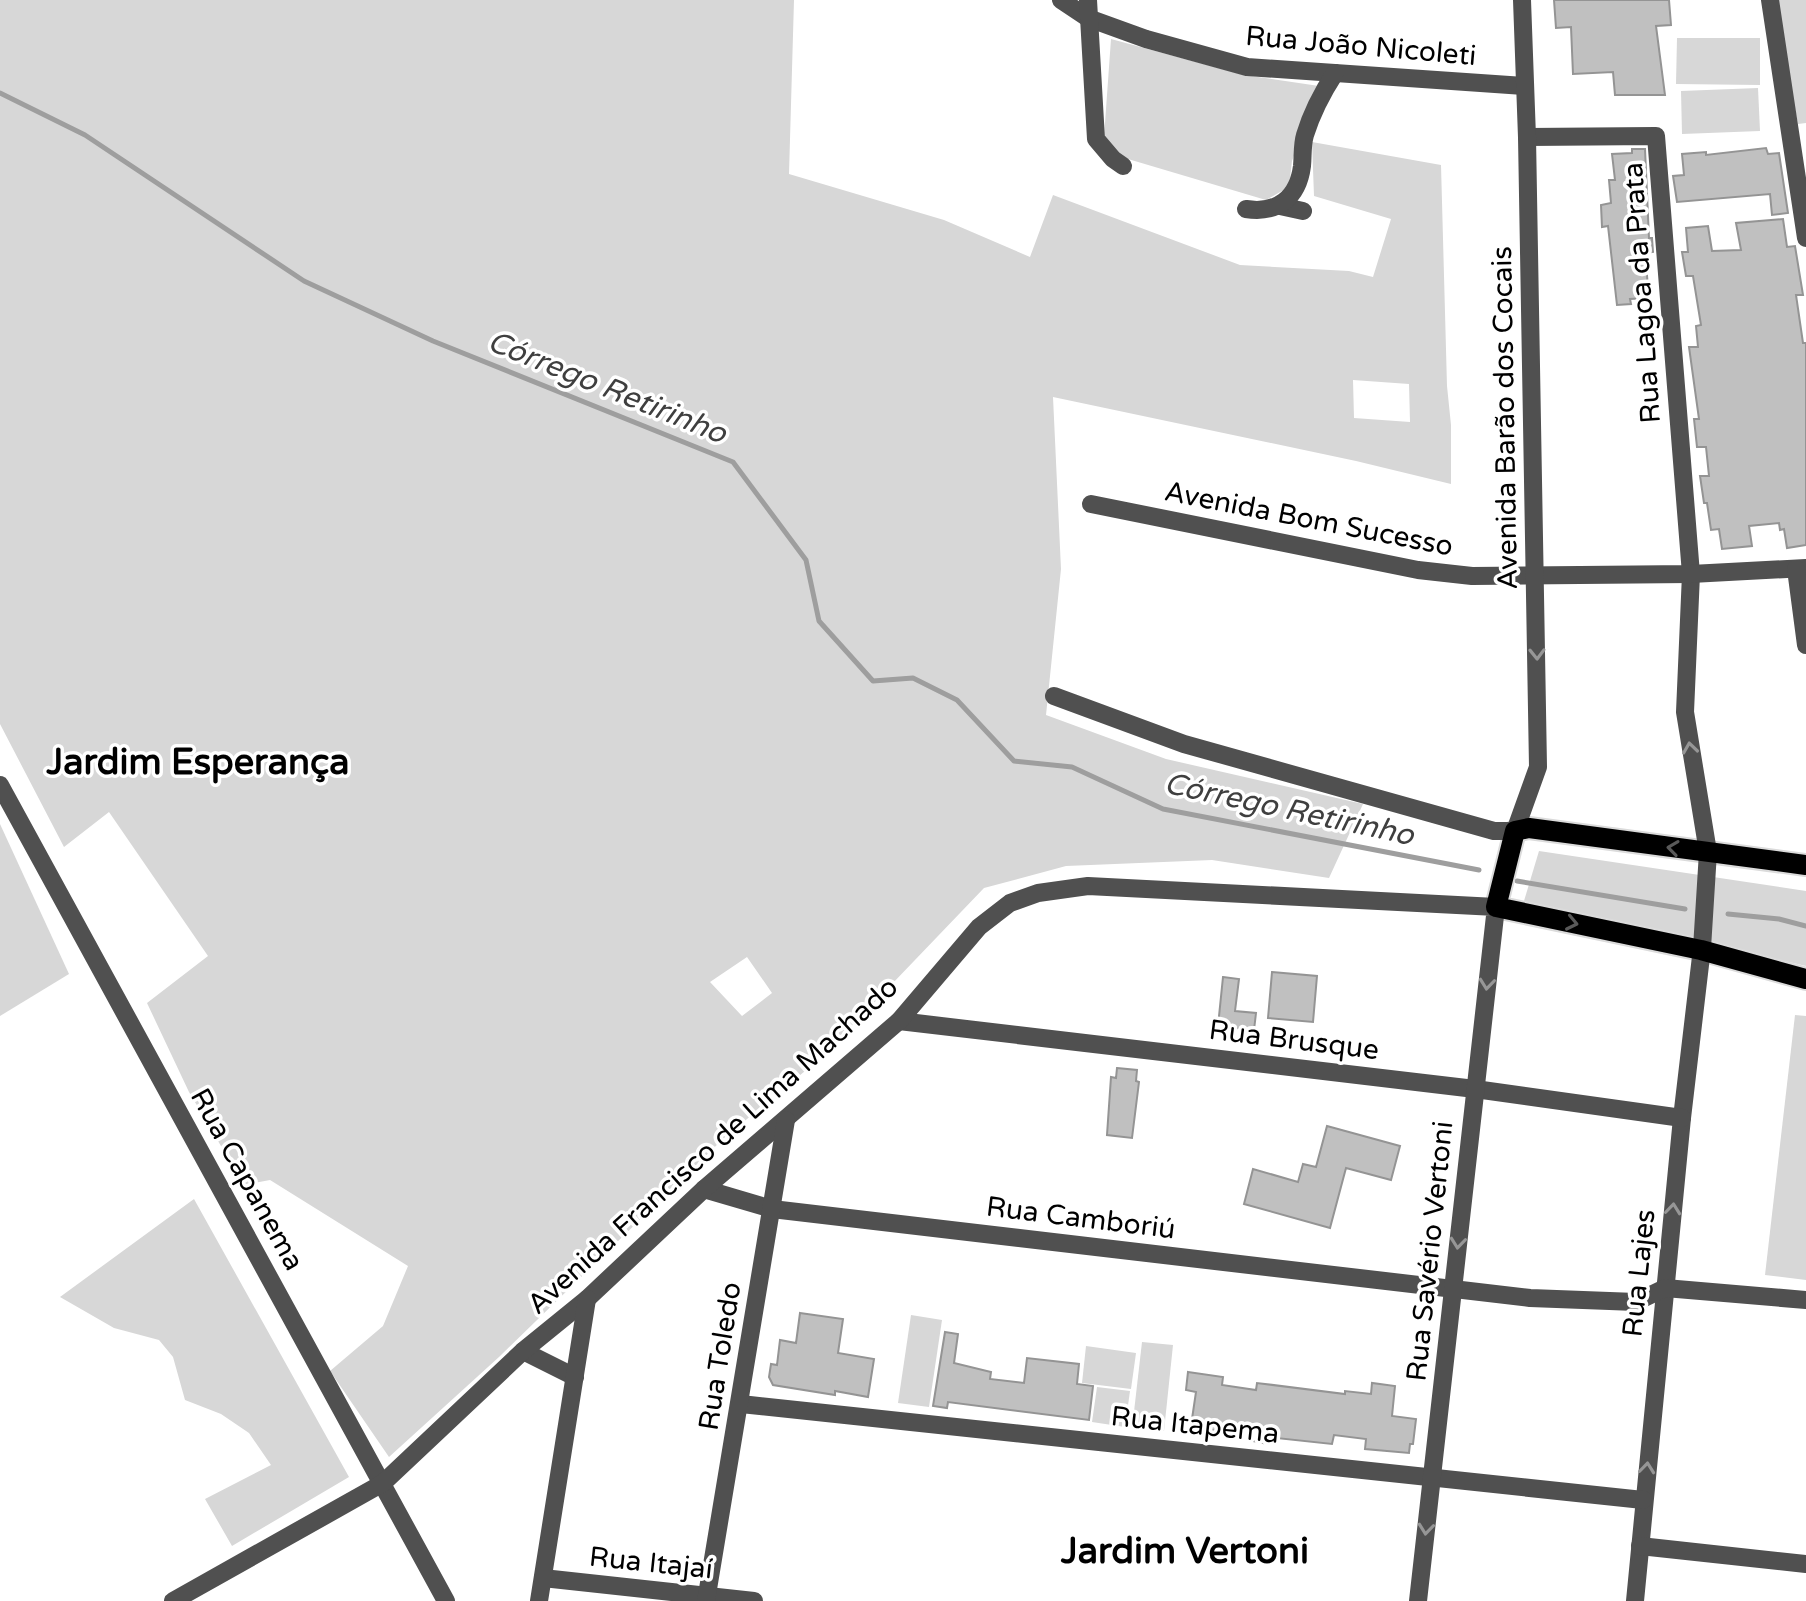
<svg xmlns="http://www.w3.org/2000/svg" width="1806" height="1601" viewBox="0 0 1806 1601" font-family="'Varela Round',sans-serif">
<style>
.green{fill:#d7d7d7;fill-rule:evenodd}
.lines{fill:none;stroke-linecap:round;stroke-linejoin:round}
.stream{stroke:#9e9e9e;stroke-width:5}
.building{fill:#c0c0c0;stroke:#949494;stroke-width:2}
.major-casing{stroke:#dbdbdb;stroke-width:24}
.minor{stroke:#505050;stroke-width:18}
.major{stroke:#000;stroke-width:20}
.oneway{stroke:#969696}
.oneway2{stroke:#595959}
.labels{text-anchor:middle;stroke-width:7;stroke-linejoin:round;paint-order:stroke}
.street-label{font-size:28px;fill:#000;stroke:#fff}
.water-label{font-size:30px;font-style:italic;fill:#3f3f3f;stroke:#fff}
.district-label{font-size:36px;font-weight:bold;fill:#000;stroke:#fff}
</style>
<rect width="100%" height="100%" fill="#fff"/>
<g class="green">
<path d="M0,0H794L789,174L944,220L1030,257L1053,195L1240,265L1349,271L1373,277L1391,219L1314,196L1312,142L1441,165L1447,386L1451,425V484L1356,461L1053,397L1061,569L1046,715L1166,759L1363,804L1329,878L1212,860L1066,866L984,888L822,1057L724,1138L499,1357L389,1457L330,1371L383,1326L408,1266L270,1180L244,1185L189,1092L147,1003L208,956L109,812L64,847L0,724ZM1353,380L1409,384L1410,422L1354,418ZM747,957L772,993L742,1016L710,982Z"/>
<path d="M1774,0H1806V123L1798,124Z"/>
<path d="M1677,38H1760V85L1676,84Z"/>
<path d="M1111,39L1244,75L1319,86L1292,161L1289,187L1266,200L1128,159L1116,152L1104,137Z"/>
<path d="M1758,88L1760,131L1682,134L1681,91Z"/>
<path d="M0,824L69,974L0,1016Z"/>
<path d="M1539,851L1806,891V966L1524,901Z"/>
<path d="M1795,1015L1806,1016V1280L1765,1275Z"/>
<path d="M194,1199L349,1477L232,1546L205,1499L271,1465L249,1433L221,1414L185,1400L173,1357L159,1340L114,1328L60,1297Z"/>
<path d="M911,1315L942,1320L929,1407L898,1403Z"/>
<path d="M1142,1342L1173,1345L1164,1431L1132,1429Z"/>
<path d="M1086,1346L1136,1353L1131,1389L1082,1383Z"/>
<path d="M1097,1387L1130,1391L1125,1427L1092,1422Z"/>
</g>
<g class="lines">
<g class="stream">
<path d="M0,93L85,135L304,281L433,341L733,462L806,560L819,621L873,681L913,678L957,700L1014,761L1072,767L1163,809L1479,870"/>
<path d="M1517,881L1685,909"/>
<path d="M1728,914L1779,919L1806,926"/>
</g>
</g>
<g class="building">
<path d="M1554,0H1669L1671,25L1656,26L1665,95H1615L1613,72L1573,74L1571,27L1556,28Z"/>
<path d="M1766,148L1768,154L1779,153L1788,213L1772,215L1770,194L1677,202L1673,176L1684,175L1682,154L1706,152V155Z"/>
<path d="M1632,149H1645L1649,238H1652L1653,252L1645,253L1649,298L1630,299L1631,304L1617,305L1608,226L1602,227L1601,205L1611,203L1609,180H1615L1612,154L1632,153Z"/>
<path d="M1783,219L1787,247L1795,246L1803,295H1796L1803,343H1806V545L1787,548L1784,529L1780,530L1779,523L1749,526L1752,546L1722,549L1719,529L1711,530L1707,503H1704L1700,476H1709L1706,447H1697L1694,419H1699L1689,347H1698L1696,326L1701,325L1693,276H1686L1682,252H1688L1686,228L1708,226L1712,251L1741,250L1736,223Z"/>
<path d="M1272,972L1317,976L1313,1022L1268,1018Z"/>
<path d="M1223,977L1239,979L1235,1011L1256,1013L1254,1030L1218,1026Z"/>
<path d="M1117,1068L1137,1070L1136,1081L1139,1082L1132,1138L1107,1135L1111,1077L1116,1078Z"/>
<path d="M1327,1126L1400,1146L1391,1180L1346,1168L1330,1228L1244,1204L1253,1169L1298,1182L1303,1164L1316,1167Z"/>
<path d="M800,1313L843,1319L838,1353L874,1359L868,1397L835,1391V1395L773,1385L769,1377L771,1364L777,1365L780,1340L796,1343Z"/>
<path d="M945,1332L958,1334L954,1363L991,1372L990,1379L1024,1383L1027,1358L1079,1364L1077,1384L1093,1386L1089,1420L948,1402L947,1408L933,1406Z"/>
<path d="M1188,1372L1223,1377L1222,1385L1256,1390L1257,1383L1345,1394V1391L1371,1394L1372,1383L1395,1386L1392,1416L1416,1419L1413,1444H1410L1409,1453L1365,1449L1366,1439L1334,1435L1332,1444L1277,1438V1441L1264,1439L1263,1443L1248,1440L1249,1435L1203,1429L1205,1421L1192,1419L1196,1392L1186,1390Z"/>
</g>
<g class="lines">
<defs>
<path id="major" d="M1806,865L1529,828L1515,831L1496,907L1701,950L1806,979"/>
</defs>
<use href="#major" class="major-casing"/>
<g class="minor">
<path d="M1061,0L1088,18L1146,39L1247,67L1524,86"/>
<path d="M1088,0L1096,139L1113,159L1123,166"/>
<path d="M1770,0L1806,238"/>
<path d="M1527,137L1656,136L1691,574L1685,712L1708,852L1702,948L1682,1118L1635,1601"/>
<path d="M1280,206L1303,211"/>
<path d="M1246,209C1277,214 1298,198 1302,166C1303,156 1302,145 1305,135C1312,112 1322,93 1335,73"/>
<path d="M1091,504L1418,570L1472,576L1691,574L1806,568"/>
<path d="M1796,569L1806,645"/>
<path d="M1054,696L1184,744L1494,831H1515L1538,767L1527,137L1522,0"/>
<path d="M0,785L446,1601"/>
<path d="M899,1021L1475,1089L1682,1118"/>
<path d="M704,1189L772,1209L1530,1298L1636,1302L1665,1288L1806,1300"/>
<path d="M523,1351L575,1377"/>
<path d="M741,1404L1643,1500"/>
<path d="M1640,1546L1806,1564"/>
<path d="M543,1578L754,1601"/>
<path d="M173,1601L383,1483L523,1351L587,1299L704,1189L899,1021L979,927L1010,903L1038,893L1088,886L1496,907L1418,1601"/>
<path d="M539,1601L587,1299"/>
<path d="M706,1601L786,1120"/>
</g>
<use href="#major" class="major"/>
</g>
<defs><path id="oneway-chevron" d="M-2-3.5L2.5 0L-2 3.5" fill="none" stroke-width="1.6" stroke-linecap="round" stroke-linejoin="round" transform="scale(2)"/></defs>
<g class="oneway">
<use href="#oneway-chevron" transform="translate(1537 654) rotate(89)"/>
<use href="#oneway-chevron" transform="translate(1690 748) rotate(-98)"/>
<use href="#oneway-chevron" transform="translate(1487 984) rotate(96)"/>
<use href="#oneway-chevron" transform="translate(1673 1209) rotate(-84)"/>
<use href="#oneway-chevron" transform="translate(1458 1243) rotate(96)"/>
<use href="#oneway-chevron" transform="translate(1647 1468) rotate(-84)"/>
<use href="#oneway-chevron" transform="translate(1426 1529) rotate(96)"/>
</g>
<g class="oneway2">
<use href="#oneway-chevron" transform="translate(1673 848) rotate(-172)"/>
<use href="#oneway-chevron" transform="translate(1572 923) rotate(12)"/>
</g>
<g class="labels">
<g class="street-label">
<text transform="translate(1361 45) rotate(5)" y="10">Rua João Nicoleti</text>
<text transform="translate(1641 293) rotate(-94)" y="10">Rua Lagoa da Prata</text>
<text transform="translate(1504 418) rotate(-91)" y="10">Avenida Barão dos Cocais</text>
<text transform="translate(1309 518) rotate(11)" y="10">Avenida Bom Sucesso</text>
<text transform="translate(1294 1039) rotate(7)" y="10">Rua Brusque</text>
<text transform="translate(712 1145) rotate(-42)" y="10">Avenida Francisco de Lima Machado</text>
<text transform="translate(248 1179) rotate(61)" y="10">Rua Capanema</text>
<text transform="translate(1081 1217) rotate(7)" y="10">Rua Camboriú</text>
<text transform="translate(1429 1251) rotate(-84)" y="10">Rua Savério Vertoni</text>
<text transform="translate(1638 1273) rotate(-84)" y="10">Rua Lajes</text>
<text transform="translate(719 1356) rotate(-81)" y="10">Rua Toledo</text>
<text transform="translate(1195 1424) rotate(6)" y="10">Rua Itapema</text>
<text transform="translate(651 1562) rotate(6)" y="10">Rua Itajaí</text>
</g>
<g class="water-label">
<text transform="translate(607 387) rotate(22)" y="10">Córrego Retirinho</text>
<text transform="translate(1289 809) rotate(12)" y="10">Córrego Retirinho</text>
</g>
<g class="district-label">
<text x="198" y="774">Jardim Esperança</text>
<text x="1185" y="1563">Jardim Vertoni</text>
</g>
</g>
</svg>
